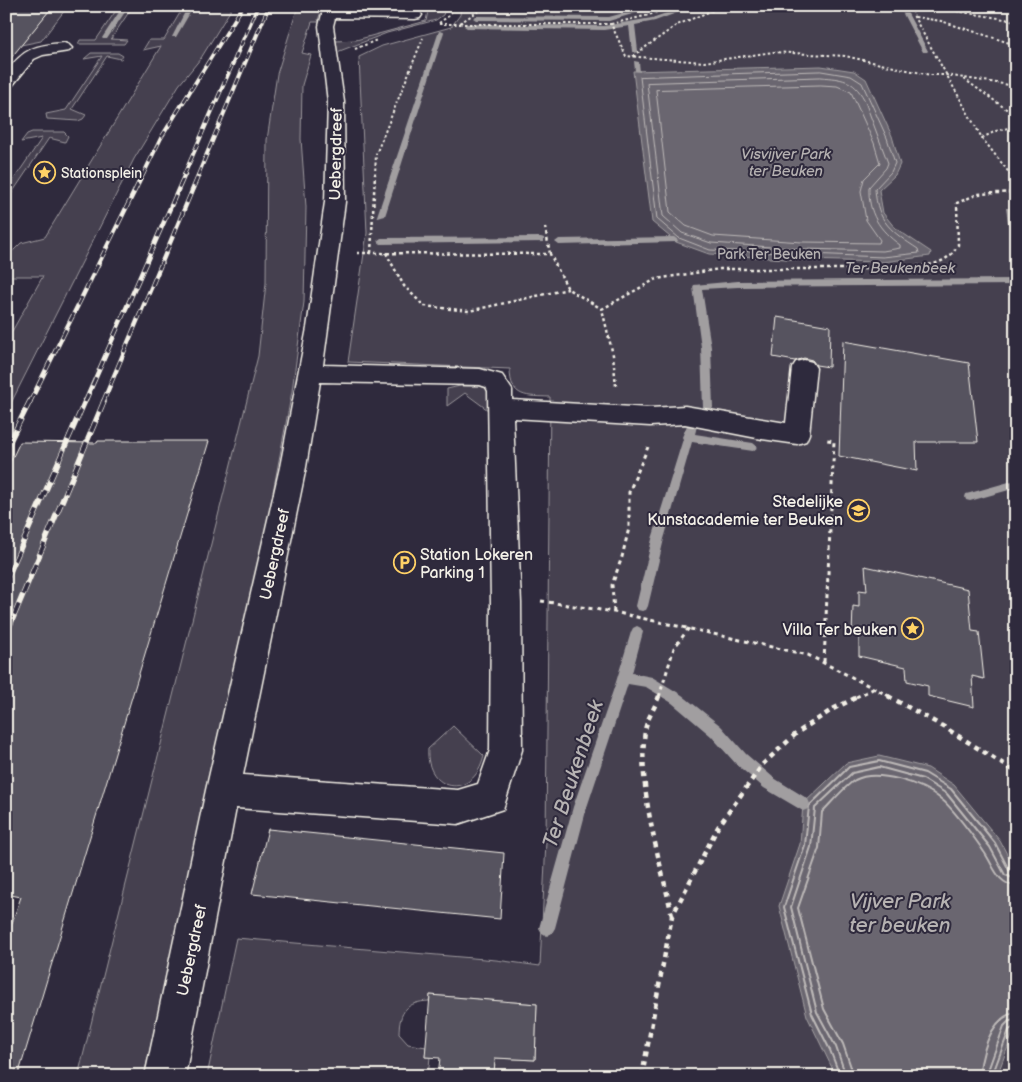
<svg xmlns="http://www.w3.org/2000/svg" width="1022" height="1082" viewBox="0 0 1022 1082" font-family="'Balsamiq Sans',sans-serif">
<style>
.green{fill:#454050;stroke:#9c989c}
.water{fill:#6a6670;stroke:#a19ea0}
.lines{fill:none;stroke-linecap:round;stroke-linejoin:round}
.shore-far1{stroke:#bdb9b8;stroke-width:1}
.shore{stroke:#bdb9b8;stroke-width:2}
.stream{fill:#a19ea0;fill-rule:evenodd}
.building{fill:#56525f;stroke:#f4f1e8}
.minor-casing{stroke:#f4f1e8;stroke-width:3}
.path-far3{stroke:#f4f1e8;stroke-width:2;stroke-dasharray:2.5 2.5;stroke-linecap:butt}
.path-far2{stroke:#f4f1e8;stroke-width:2.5;stroke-dasharray:3 3;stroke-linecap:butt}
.path-far1{stroke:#f4f1e8;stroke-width:3;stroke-dasharray:4 4;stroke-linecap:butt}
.path{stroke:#f4f1e8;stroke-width:4.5;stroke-dasharray:5 5;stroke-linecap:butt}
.minor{fill:#2f2a3d;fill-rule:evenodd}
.rail-far2-casing{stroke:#f4f1e8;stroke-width:4}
.rail-far1-casing{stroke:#f4f1e8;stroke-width:4.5}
.rail-casing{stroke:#f4f1e8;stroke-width:5.5}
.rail-far2{stroke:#2f2a3d;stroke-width:2.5;stroke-dasharray:7;stroke-linecap:butt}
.rail-far1{stroke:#2f2a3d;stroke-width:3;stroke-dasharray:9;stroke-linecap:butt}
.rail{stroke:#2f2a3d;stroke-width:4;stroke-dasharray:11;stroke-linecap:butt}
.labels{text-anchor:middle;stroke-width:4;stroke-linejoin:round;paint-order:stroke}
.far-poi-label{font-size:14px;fill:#f4f1e8;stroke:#2f2a3d;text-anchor:start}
.far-park-label{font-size:14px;fill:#b7b3b3;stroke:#2f2a3d}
.far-water-label{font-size:15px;font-style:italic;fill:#b6b2b2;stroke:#2f2a3d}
.street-label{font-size:16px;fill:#f4f1e8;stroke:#2f2a3d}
.poi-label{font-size:16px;fill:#f4f1e8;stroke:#2f2a3d;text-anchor:end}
.near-water-label{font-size:21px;font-style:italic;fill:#b6b2b2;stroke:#2f2a3d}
</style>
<rect width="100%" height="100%" fill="#2f2a3d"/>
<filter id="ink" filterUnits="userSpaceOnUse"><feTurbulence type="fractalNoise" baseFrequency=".02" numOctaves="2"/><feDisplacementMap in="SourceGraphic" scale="10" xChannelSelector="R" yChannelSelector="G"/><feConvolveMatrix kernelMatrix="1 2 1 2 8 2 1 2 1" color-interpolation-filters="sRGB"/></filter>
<g filter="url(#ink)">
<g class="green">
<path d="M53,6H68L41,41L21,45Z"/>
<path d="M119,6H133L111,39L127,40L124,44H78L80,40H96Z"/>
<path d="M184,6H233L201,58L179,85L134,159L6,413V342L43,276H6V254L14,250L21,243L45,237L161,46L143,50L149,40H164Z"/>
<path d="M298,6H323L318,20L320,22H312L302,53L311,55L302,85L301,139L306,207L304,302L292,391L267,524L144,1076H78L258,356L266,283L267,140L277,74Z"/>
<path d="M429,6H446L443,15L436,20L387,33L337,52L336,41L356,40L426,21Z"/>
<path d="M461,6H1016V1076H494L495,1058L535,1060L537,1004L430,995L429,1001C407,1002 399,1011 399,1034L408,1044L426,1047L425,1057H430L428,1076H207L236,938L496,960L540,966L546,841L550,397C528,396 510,399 510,369L348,362L367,233L359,57L382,46L451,27L460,15Z"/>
<path d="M91,53H118L123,56L121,59L107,56L72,109L86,115L83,119L78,121L47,119L46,114L66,110L102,56L84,59Z"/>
<path d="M32,132H64L68,136L65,142L49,138L6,202V191L42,138L21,142L27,134Z"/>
<path d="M460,386H480L488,389V410L465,393L447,406V389Z"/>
<path d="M453,726L484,756C473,802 425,791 428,749Z"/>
</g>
<g class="water">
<path d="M821,66L854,71L866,79L892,136L900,164L895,175L879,190L883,213L895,228L931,252L930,256L883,262L801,260L709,254L676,242L652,222L633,71Z"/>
<path d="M879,756L928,768L954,785L1000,841L1016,871V1025L997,1076H836L807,1016L779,906L800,844L803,804L846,763Z"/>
</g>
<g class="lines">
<g class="shore-far1">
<path d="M821,71L851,76L862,83L887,138L895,163L891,172L875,189C877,222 892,232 918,249L919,253L883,257L710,250L679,238L657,219L640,77Z"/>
<path d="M821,77C842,79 853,79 864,99L888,163L886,168L869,187C868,213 879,230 900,245V248L883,251L802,249L711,243L682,233L663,216L647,83Z"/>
<path d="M821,85L837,86L851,92L874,143L880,163L864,179L861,191L866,220L880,240L879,243L802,242L713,236L686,226L670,212L656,90Z"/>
</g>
<g class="shore">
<path d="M840,1076L830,1050L812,1014L784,907L805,845L809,806L849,767L879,761L925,773L951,789L995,843L1009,870L1016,872"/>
<path d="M846,1076L836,1047L817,1012L791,907L811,847L815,808L852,773L879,767L923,779L947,794L990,847L1005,875L1016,879"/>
<path d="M854,1076L843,1044L824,1009L798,908L819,848L822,812C831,803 845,786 855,780C877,768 923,784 941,799C951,806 977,841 984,852C994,866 997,884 1016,886"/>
<path d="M979,1076C982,1053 990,1018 1016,1012"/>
<path d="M986,1076L1004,1026L1009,1021L1016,1020"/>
<path d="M992,1076L1009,1030L1016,1026"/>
</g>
<g class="stream">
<path d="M123,6H129L107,39H103L102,38Z"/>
<path d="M188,6H194L176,37H172Z"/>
<path d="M649,6H659L609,21L476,20L473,18L476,16L609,17Z"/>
<path d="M686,6H695L655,21L635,25L638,51L635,53L632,51L629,26L604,30L467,28L464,26L467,24L604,26L652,18Z"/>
<path d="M895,6L905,8L928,51L927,52H923L901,10Z"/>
<path d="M439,31L444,32L385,216L378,218L377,216Z"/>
<path d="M634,61L639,62L640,72L635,71Z"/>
<path d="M1006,208H1016V212H1014L1016,231H1013L1008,223Z"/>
<path d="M541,237L544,238V242L381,244L377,241L381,238Z"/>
<path d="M674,237L678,240L677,242L559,245L555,242L559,239Z"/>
<path d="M1016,279V285L738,287L702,289L711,347L713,408L708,412L703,408L701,347L693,287L694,285L738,281Z"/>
<path d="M692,422L697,426L695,434L753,443L758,447L753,451L692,442L664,539L648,606L646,610L642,611L638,610L636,606L652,539L683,439L682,437L688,423Z"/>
<path d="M1016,480V488L970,501L966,500L965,497L966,494L970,493Z"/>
<path d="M637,626L641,628L643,632L632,673L652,677L682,695L721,726L746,754L774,778L808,799L810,804L808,809L803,811L764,788L736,764L711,736L672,703L646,687L628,684L587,807L555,928L552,933L547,936L542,933L539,928L573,807L616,682L631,632L633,628Z"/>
</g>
</g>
<g class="building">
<path d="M6,6H53L6,64Z"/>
<path d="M777,317L830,326L829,367L816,365L812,360L804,358L795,361L773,357Z"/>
<path d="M843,341L969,363L978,442H916L917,471L839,456Z"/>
<path d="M98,441H209L18,1076H6V940L21,897L6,894V471L20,442L97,443Z"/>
<path d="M865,566L968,589L972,631L979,632L984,679L972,676L974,707L928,696V686L907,681L906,667L859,656V637L852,635L853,606L859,607V590L867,591Z"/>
<path d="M268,829L504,853L500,919L252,894Z"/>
<path d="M430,995L537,1004L535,1060L495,1058L494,1076H438L440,1058L425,1057Z"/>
</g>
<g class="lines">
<defs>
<g id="minor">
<path d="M324,6H338L337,10L415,11L420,12L422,15L420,18L415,19L335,18L333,26L344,102L345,202L323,365L480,369L502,375L512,390V400L650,408L685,406L786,423L792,368L796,362L804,360L812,362L816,368L809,434L806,441L797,444L762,439L685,424L650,426L513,418L521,603L522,750L503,809L458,824L236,808L185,1076H145L206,790L280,467L307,328L325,202L328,102L319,26ZM320,382L480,385L486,387L488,391L491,603L490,750L478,784L458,790L243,775L306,467Z"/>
<path d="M64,43L69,45L72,48L69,51L43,55L34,59L12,86L6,88V72C25,48 35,45 64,43Z"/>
</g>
</defs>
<use href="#minor" class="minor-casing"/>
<g class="path-far3">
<path d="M871,6L890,9L900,6"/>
<path d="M911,6L914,17L982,138L1011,175"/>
<path d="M927,6L1016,21"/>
<path d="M915,17L941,21L1016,45"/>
<path d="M439,23L450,15L452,6"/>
<path d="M460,23L486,6"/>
<path d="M439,24H611L626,56L704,62L773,52L845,56L930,75H945L1016,86"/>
<path d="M611,24L649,15L674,6"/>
<path d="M355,49L377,40"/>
<path d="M633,56L677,25L723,6"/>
<path d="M964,79L1016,116"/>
<path d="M982,138L996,131L1016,126"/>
<path d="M375,175L376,154L423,38"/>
</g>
<g class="path-far2">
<path d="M1010,174L1016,181"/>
<path d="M545,227L550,254"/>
<path d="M357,253L550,254L568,289L602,309"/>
<path d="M371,253L375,174"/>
<path d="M386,253L404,286L424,306L469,311L568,289"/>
<path d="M616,386L613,355L602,309L656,279L720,269H893L934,264L944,260L953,253L958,245L957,203L978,194L1016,192"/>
</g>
<g class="path-far1">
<path d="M541,601L614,612L808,655L891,697"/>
<path d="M614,612L612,585L622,557L629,528V492L648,447"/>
<path d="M824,662L834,441L827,440"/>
<path d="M659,697L674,648L689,628"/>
<path d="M856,697L873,689"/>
</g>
<g class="path">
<path d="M659,696C655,708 646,720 645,731C637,790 660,858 672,916"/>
<path d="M888,696L944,727L1016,772"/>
<path d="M642,1076L672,916L718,827L763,764L798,732L833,709L859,696"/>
</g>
<use href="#minor" class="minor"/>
<defs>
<g id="rail-far2">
<path d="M143,175L161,138L243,6"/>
<path d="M184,175L258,6"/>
<path d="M198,175L269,6"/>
</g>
<g id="rail-far1">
<path d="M30,402L143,174"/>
<path d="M85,402L185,174"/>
<path d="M103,402L199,174"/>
</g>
<g id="rail">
<path d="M6,449L30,401"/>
<path d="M6,581L85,401"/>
<path d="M6,635L104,401"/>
</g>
</defs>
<use href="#rail-far2" class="rail-far2-casing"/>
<use href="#rail-far1" class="rail-far1-casing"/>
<use href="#rail" class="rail-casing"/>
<use href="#rail-far2" class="rail-far2"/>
<use href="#rail-far1" class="rail-far1"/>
<use href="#rail" class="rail"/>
</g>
</g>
<defs>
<symbol id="sight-ring" viewBox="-11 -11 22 22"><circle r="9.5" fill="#2f2a3d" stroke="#ffd166" stroke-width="1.5"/><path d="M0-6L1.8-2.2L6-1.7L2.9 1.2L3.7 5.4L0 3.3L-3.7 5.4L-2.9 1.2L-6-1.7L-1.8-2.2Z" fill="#ffd166"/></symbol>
<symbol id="school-ring" viewBox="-11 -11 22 22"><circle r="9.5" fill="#2f2a3d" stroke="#ffd166" stroke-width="1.5"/><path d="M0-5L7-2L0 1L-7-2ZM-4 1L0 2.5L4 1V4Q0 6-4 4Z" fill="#ffd166"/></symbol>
<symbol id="parking-ring" viewBox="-11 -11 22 22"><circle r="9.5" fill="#2f2a3d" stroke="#ffd166" stroke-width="1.5"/><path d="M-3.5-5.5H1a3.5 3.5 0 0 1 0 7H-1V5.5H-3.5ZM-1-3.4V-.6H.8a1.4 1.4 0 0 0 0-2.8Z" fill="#ffd166"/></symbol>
</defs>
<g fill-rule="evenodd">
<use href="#sight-ring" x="32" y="160" width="25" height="25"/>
<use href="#school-ring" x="846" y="498" width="25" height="25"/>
<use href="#parking-ring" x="392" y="550" width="25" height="25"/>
<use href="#sight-ring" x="900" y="616" width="25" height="25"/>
</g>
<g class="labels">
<g class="far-poi-label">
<text x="61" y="178">Stationsplein</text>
</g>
<g class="far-park-label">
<text x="769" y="259">Park Ter Beuken</text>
</g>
<g class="far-water-label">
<text x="786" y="159">Visvijver Park<tspan x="786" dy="17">ter Beuken</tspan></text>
<text x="900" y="273">Ter Beukenbeek</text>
</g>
<g class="street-label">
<text transform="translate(335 154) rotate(-89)" y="6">Uebergdreef</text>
<text transform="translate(274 554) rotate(-78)" y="6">Uebergdreef</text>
<text transform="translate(191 950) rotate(-78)" y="6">Uebergdreef</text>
</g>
<g class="poi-label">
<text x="843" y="507">Stedelijke<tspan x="843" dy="18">Kunstacademie ter Beuken</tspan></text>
<text x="420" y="560" text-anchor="start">Station Lokeren<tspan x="420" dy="18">Parking 1</tspan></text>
<text x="897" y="635">Villa Ter beuken</text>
</g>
<g class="near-water-label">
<text transform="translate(573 774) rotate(-72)" y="7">Ter Beukenbeek</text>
<text x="900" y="908">Vijver Park<tspan x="900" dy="24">ter beuken</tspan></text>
</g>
</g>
<rect width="1022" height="1082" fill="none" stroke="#2f2a3d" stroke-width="25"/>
<rect x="12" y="12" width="997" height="1057" fill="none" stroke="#f4f1e8" stroke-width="2" filter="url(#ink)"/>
</svg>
